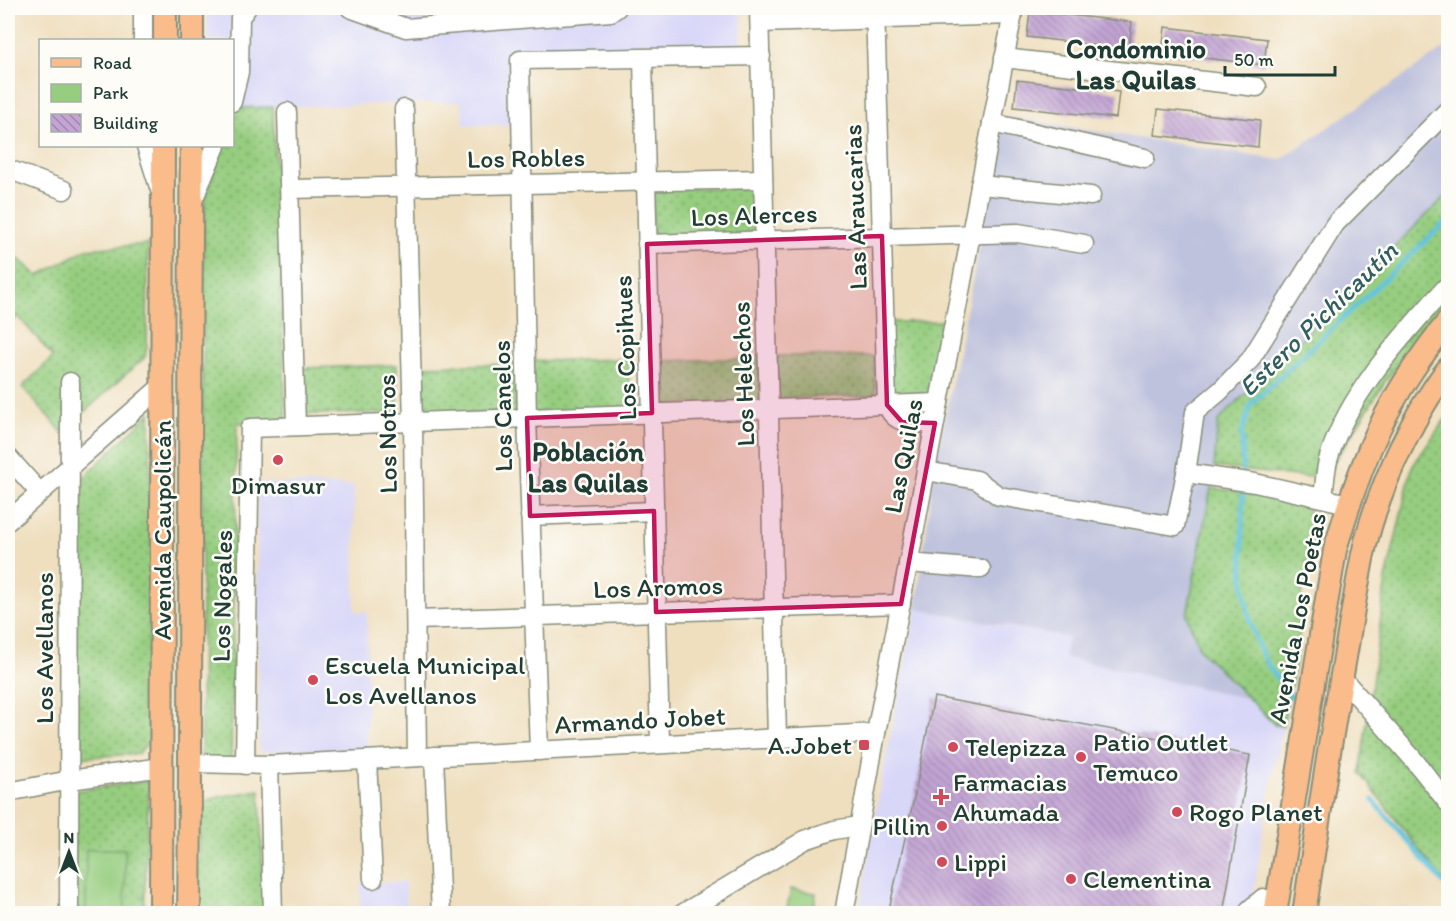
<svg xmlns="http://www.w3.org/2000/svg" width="1456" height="921" viewBox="0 0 1456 921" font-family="Itim,sans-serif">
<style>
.built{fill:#d8d7f8}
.industrial{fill:#bfc2dd}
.green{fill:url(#green-dots);stroke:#5a855a;stroke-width:1.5}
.pitch{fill:#96cd7f;stroke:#5a855a;stroke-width:1.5}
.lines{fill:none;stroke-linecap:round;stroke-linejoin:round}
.stream{stroke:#62c5e0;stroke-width:4.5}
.building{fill:url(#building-back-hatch)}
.minor-casing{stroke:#878e7a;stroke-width:21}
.major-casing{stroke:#878e7a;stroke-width:26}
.minor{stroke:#fff;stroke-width:18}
.major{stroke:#fabc8b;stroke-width:22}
.marked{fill:#c2185b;fill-opacity:0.2;stroke:#c2185b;stroke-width:4.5;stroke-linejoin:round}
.poi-dot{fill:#d1495b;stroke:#fdfcf7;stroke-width:2}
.labels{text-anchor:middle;stroke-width:5;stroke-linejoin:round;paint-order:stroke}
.street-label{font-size:26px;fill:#1f3d34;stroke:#fdfcf7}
.poi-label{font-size:26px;fill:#1f3d34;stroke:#fdfcf7;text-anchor:start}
.neighbourhood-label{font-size:27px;font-weight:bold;fill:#1f3d34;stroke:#fdfcf7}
.water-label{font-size:27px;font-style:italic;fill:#305f5f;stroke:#fdfcf7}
</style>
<defs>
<pattern id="green-dots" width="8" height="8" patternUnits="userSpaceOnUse" patternTransform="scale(1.5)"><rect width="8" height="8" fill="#96cd7f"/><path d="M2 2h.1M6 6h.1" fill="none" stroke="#7aa869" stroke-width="1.8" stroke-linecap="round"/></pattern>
<pattern id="building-back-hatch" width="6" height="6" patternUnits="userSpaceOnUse" patternTransform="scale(1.5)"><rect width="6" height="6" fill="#c3a4d4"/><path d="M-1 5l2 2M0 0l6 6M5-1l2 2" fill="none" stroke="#9e87ad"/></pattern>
</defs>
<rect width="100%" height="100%" fill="#fdfcf7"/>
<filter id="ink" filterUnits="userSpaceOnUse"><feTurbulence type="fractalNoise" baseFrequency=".0167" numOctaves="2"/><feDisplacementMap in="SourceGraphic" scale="12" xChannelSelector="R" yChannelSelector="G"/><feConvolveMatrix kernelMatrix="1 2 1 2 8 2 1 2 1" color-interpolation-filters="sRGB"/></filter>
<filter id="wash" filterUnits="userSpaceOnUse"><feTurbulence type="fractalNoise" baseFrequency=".008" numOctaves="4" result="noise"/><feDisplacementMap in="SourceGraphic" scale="24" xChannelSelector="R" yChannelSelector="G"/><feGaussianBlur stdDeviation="1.35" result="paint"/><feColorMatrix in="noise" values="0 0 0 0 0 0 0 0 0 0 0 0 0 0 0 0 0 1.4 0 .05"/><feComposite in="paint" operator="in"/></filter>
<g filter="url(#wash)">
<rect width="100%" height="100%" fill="#efdfbf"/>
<g class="built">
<path d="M207,8H742L741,53L509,59L510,125H464L461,102L233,108L232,40H208Z"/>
<path d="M257,482L354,486L355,612H367V748L259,752Z"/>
<path d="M916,609L1068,637L1064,657L1249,699L1275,725L1283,726L1267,804L1251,913L859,914L882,776Z"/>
<path d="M405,882L407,913H361L360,883Z"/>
</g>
<path class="industrial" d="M1448,46V194L1218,421L1211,488L1187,615L1200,650L1249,699L1064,657L1068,637L916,609L934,473L1005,117L1280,160Z"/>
<g class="green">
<path d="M273,107L286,422L237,423L231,760H201L204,205L222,146H232L233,108Z"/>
<path d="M760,187L761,236L653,239L652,189Z"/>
<path d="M1448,194V300L1386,380L1327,473L1305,477L1214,467L1218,421Z"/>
<path d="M148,244L147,346L145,357L62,432L22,387L53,357L18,316L8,325V259L13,254L38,276L86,249Z"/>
<path d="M949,321L935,397L892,398L889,322Z"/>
<path d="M777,356H874L876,396L778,398Z"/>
<path d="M760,358L761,401L661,405L659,361Z"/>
<path d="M628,359L630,409L531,412L530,361Z"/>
<path d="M514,364L516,413H419L417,366Z"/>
<path d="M397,365L398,413L304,414L303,368Z"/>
<path d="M150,413L153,736L138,754L74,758L80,481Z"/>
<path d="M1448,415V887L1360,773L1386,579L1412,467Z"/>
<path d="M1211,488L1271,495L1309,508L1314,534L1298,611L1299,645L1283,726L1275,725L1200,650L1187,615Z"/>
<path d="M149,781L144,913H75L74,791Z"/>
<path d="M260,790L264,913L195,914L200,814L203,804L212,798Z"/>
</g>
<g class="pitch">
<path d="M86,849H125V913L86,912Z"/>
<path d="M791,889L816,893L813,913H786Z"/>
</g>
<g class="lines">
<g class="stream">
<path d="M1243,478L1242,432L1251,404L1448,220"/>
<path d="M1243,486C1243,546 1236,603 1264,658C1271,673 1284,686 1294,699"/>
<path d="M1373,800L1448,889"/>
</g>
</g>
<g id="blocks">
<g class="building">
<path d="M1030,11L1132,22L1129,49L1027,37Z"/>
<path d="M1165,27L1267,39L1264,65L1162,53Z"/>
<path d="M1017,80L1119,92L1116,118L1014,107Z"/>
<path d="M1158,109L1260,120L1258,147L1155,135Z"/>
<path d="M934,697L1250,755L1223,914H888L914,798Z"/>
</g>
</g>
</g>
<g filter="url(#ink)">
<use href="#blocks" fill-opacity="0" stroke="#878e7a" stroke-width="1.5"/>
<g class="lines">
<defs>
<g id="minor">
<path d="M143,8V40"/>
<path d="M350,8L406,28L611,12L617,8"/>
<path d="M759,8L777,738"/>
<path d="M875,8L887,405C895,427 916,423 935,423"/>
<path d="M760,23L1012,15"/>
<path d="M1004,58L1257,87"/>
<path d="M643,59L660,744"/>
<path d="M232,102L239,72L240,17L247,8"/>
<path d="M404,109L413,422L417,757"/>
<path d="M287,112L296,426"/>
<path d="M992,123L1145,158"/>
<path d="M146,146L160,190"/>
<path d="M8,169L64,190"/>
<path d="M980,185L1091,196"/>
<path d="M290,189L763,179"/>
<path d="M194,198L216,146"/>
<path d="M647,244L1018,233L1084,244"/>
<path d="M8,457L40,493"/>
<path d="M926,471L977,480L999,496L1175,526L1186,473L1195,412L1220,391L1250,360L1335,224L1448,110"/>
<path d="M1186,473L1255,483L1348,504"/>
<path d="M1323,497C1325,484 1325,469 1329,457C1349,392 1404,334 1448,285"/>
<path d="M530,516L654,511"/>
<path d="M8,521L163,385"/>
<path d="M908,563L981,569"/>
<path d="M416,620L901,604"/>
<path d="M1342,678L1414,760L1448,803"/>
<path d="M539,751L527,418L520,60L761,56"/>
<path d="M434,756L441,914"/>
<path d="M367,760L373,879"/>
<path d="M191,763L269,765L876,733"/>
<path d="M245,765L250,428L939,403"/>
<path d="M269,765L273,914"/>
<path d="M8,792L70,780L162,767"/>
<path d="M69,914L70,382"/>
<path d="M682,914L805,840L834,830L859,826"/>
<path d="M844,914L876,733L1014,8"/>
<path d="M1248,914L1250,909L1263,898"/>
</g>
<g id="major">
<path d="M192,8V40"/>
<path d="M165,40V8"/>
<path d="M161,914L163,146"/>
<path d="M189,914C192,657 188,401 192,146"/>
<path d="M1275,914L1335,550C1361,459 1388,395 1448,322"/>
<path d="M1304,914C1316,834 1328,754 1342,675C1349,635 1355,594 1363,554C1376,494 1411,417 1448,369"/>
</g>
</defs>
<use href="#minor" class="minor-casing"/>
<use href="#major" class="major-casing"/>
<use href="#minor" class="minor"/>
<use href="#major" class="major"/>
</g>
</g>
<path class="marked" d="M882,236L887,405L902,422L935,423L901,604L656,612L654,511L530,516L527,418L652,413L647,244Z"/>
<g class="poi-dot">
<circle cx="278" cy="460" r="6"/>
<circle cx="313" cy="680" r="6"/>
<rect x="858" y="739" width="12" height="12" rx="3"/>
<circle cx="953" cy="747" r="6"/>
<circle cx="1081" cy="757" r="6"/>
<path d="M938 788h6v6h6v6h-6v6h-6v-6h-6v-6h6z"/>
<circle cx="1177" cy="812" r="6"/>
<circle cx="942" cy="826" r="6"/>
<circle cx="942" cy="862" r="6"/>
<circle cx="1071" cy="879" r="6"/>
</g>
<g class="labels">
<g class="street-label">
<text transform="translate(526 158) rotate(-1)" y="9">Los Robles</text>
<text transform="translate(855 207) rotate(-92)" y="9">Las Araucarias</text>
<text transform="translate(754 215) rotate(-2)" y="9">Los Alerces</text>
<text transform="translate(625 348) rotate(-92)" y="9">Los Copihues</text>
<text transform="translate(743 374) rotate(-92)" y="9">Los Helechos</text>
<text transform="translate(502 406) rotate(-91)" y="9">Los Canelos</text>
<text transform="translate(387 434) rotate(-91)" y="9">Los Notros</text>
<text transform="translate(903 456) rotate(-79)" y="9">Las Quilas</text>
<text transform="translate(162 530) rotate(-90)" y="9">Avenida Caupolicán</text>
<text transform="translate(658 587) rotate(-2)" y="9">Los Aromos</text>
<text transform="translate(222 596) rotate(-89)" y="9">Los Nogales</text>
<text transform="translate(1297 618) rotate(-79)" y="9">Avenida Los Poetas</text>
<text transform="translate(44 648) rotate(-90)" y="9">Los Avellanos</text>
<text transform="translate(640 720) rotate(-3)" y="9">Armando Jobet</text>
</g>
<g class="poi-label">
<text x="278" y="494" text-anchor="middle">Dimasur</text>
<text x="325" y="674">Escuela Municipal<tspan x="325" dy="30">Los Avellanos</tspan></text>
<text x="1093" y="751">Patio Outlet<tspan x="1093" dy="30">Temuco</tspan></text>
<text x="852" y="754" text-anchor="end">A.Jobet</text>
<text x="965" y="756">Telepizza</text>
<text x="953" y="791">Farmacias<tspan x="953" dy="30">Ahumada</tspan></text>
<text x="1189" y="821">Rogo Planet</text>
<text x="930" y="835" text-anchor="end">Pillin</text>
<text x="954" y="871">Lippi</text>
<text x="1083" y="888">Clementina</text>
</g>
<g class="neighbourhood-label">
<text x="1136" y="58">Condominio<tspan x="1136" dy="31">Las Quilas</tspan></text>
<text x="588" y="461">Población<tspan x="588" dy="31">Las Quilas</tspan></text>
</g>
<g class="water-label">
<text transform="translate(1318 319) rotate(-44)" y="9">Estero Pichicautín</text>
</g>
</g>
<rect width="1456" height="921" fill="none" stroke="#fdfcf7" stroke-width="30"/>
<rect x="39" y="39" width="195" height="108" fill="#fdfcf7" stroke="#a4b0a9" stroke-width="1.5"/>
<rect x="51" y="58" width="30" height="9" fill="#fabc8b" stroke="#a4b0a9" stroke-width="1.5"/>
<text x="93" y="69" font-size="18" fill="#1f3d34">Road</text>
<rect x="51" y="84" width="30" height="18" fill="#96cd7f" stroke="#a4b0a9" stroke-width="1.5"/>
<text x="93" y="99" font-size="18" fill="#1f3d34">Park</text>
<rect x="51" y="114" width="30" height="18" fill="url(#building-back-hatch)" stroke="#a4b0a9" stroke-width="1.5"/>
<text x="93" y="129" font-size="18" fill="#1f3d34">Building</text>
<g transform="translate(69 852)" stroke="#fdfcf7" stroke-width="4.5" paint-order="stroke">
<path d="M0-4.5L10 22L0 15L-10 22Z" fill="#1f3d34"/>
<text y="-9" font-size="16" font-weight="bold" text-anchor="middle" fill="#1f3d34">N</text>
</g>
<path d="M1225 66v9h110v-9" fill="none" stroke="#1f3d34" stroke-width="3"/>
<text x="1234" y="66" font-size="18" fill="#1f3d34" stroke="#fdfcf7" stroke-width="4.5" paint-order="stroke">50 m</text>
</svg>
